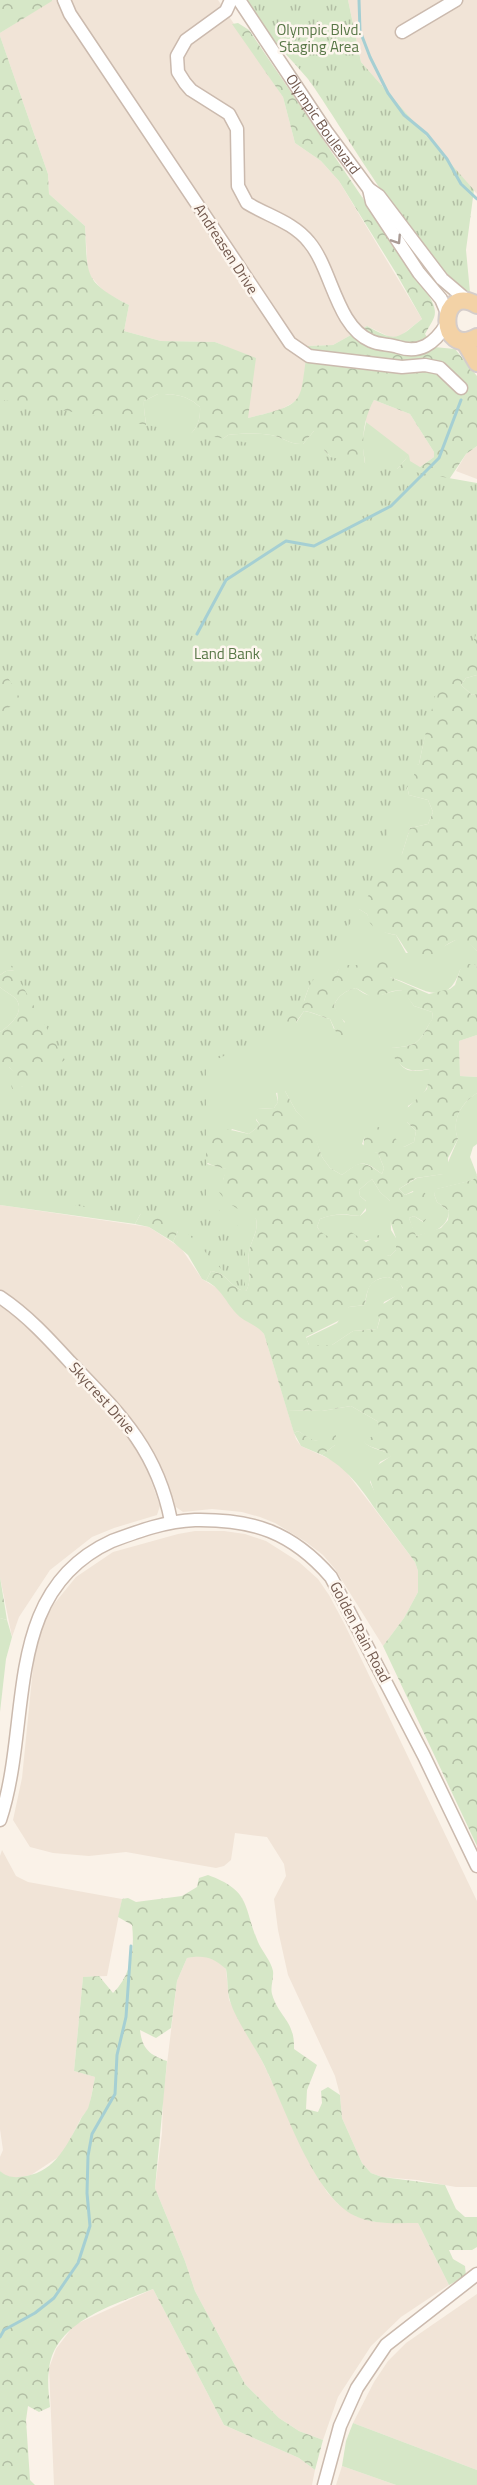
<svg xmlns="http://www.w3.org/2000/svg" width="477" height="2485" viewBox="0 0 477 2485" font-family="'Titillium Web',sans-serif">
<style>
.residential{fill:#f1e4d7}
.green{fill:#d6e7c7}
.forest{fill:url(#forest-crowns);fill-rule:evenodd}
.park{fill:url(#park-tufts)}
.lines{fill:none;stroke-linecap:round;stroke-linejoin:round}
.stream{stroke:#a5cfd3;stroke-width:3}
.minor-casing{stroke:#cbbaae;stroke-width:15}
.major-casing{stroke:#d5cdca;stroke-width:20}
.minor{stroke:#fff;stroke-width:12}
.major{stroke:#f3d2a6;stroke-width:16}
.oneway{stroke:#aa9b95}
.labels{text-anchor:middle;stroke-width:5;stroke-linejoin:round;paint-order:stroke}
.park-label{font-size:15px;fill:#587747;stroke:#fdf6ee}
.street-label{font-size:15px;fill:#72594e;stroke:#fdf6ee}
</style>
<defs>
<pattern id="forest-crowns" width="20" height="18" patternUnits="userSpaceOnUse" patternTransform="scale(1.5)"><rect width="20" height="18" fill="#d6e7c7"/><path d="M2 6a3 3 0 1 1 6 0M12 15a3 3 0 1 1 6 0" fill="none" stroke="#b2bea4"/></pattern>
<pattern id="park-tufts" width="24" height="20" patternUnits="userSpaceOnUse" patternTransform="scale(1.5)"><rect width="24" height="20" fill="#d6e7c7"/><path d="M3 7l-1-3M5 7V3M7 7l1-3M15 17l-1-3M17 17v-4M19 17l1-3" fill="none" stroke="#b2bea4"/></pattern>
</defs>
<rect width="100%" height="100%" fill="#faf2e8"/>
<g class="residential">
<path d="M52,0H218L283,97L295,143L321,161L339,181L422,319L399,337H390L367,326L333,345L308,346L302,392L298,400L280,410L248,418L227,347L215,342L161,341L124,331L129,305L104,292L88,273L85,226L49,194L48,174L0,36V33Z"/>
<path d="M348,0H477V194L361,62Z"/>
<path d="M374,400L410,414L434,452V457L420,467L414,466L366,422V413Z"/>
<path d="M477,446V479L456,471L466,454Z"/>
<path d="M477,1035V1077L460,1076L459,1041Z"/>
<path d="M0,1205L149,1227L181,1248L202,1279L220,1290L248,1322L257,1325L264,1334L296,1439L301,1446L336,1462L344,1469L415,1562L418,1571V1592L404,1618L383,1646L335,1569L323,1555L306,1542L275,1523L260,1517L242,1512L212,1509L183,1512L173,1505L160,1468L132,1421L34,1315L0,1290Z"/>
<path d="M0,1306L17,1318L40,1340L125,1432L146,1467L160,1506L157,1515L114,1528L92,1537L50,1570L19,1617L12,1637L0,1577Z"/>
<path d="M195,1531H224L245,1534L266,1541L299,1562L318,1579L329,1595L345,1625L477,1901V2187H456L417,2180L382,2177L371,2173L362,2163L342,2118L340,2095L335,2076L288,1975L278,1930L274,1899L286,1876L284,1864L267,1837L235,1833L231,1860L224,1866L216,1868L126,1852L89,1856L53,1853L30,1847L13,1820L22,1778L35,1648L44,1620L54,1604L76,1577L113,1552L178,1534Z"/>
<path d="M2,1850L16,1876L28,1882L122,1899L107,1976L83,1977L74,2071L95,2077L89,2108L81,2118L63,2154L31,2175L16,2178L5,2176L0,2171V2157L3,2150L0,2129V1856Z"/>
<path d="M205,1955L216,1960L226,1969L229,2000L263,2063L311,2165L327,2192L338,2204L355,2216L375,2222L418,2223L449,2285L401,2317L371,2346L338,2397L323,2440L299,2431L279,2418L245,2384L195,2291L185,2261L155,2188L162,2133L163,2097L177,1981L187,1958Z"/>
<path d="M153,2289L224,2425L299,2458L315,2470L312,2485H54L49,2368L56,2349L74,2325Z"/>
<path d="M477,2294V2470L353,2423L374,2382L388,2361L406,2343Z"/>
<path d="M342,2466L396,2485H336Z"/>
</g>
<g class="green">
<path d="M158,394C175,394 187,395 200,407C202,447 161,437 160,477L170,480L228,435C242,433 258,433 271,435C283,437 290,445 303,444L314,431H324V450L347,474L357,477L366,469L362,442L366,422L409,455L394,473L376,477L363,486L358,496L334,508L312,517L269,513L259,519L255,532L243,537L228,518L222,505C234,491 248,495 251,475L244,472L196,501L187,522L177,517L168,509L152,515L134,536L141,551C123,554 106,558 91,546L88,533L98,517L93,499L115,451L121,444L146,441C149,430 143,414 144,401Z"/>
<path d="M477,675V694L472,695L461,685L466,678Z"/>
<path d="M425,735L419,764L410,767L407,786L409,795L428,800L433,812L428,824L410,828L402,854L359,909L367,914C372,927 382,933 396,935L406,953L439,949L459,938H465L477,951V968L475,964L460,970C446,1013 418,984 389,977L392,967L341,965L337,973L310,984L296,1023L304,1011C313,1012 321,1017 330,1019L334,1029L345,1022L338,1015L334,1005C339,995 345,991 356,988C376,1004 381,991 403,990L414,1006L432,1012C434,1019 432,1020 428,1026C418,1045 414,1046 391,1048C402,1070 405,1074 430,1069C430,1088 424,1096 408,1106L407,1122L416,1131L414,1142L404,1147L365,1136L362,1144L371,1151L378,1153L384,1168L382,1174C362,1159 362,1161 342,1175L330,1168L322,1157L311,1127L296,1111L285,1091L276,1093L278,1102L274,1108L258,1109L256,1120L260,1125L249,1134L232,1129L207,1164L227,1169L223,1180L256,1219C259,1231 251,1240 249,1252C247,1265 253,1280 246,1291C230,1289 230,1274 211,1271L206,1281L202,1279L188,1255L173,1242L178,1231L141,1213L135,1224L0,1205V1067H9L16,1074L23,1093L18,970L6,971L0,975V921Z"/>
<path d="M0,987C4,991 14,996 16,999C26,1012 9,1026 0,1032Z"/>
<path d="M477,1093V1144L473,1147L470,1157L477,1175L474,1180L437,1189L434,1194L437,1202L449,1211C448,1229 431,1233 415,1236L409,1218L414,1216L423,1222L413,1191L405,1195L399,1189L417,1178L443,1174L458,1139C451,1121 461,1103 477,1093Z"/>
<path d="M372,1179L380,1192L390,1201L391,1230L396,1238V1250L390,1256L386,1255L384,1246L373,1239C365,1242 331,1241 323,1235C321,1233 319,1229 317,1227L320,1219C334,1213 345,1215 360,1216L366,1211V1201L360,1196L359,1190Z"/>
<path d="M388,1277L399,1281L403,1289L398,1295L384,1302L377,1329L353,1331L332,1345H309L306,1338L337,1323L349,1307L365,1305C368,1287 368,1280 388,1277Z"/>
<path d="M351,1406L377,1421L382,1431L364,1442C373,1451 382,1448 392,1456L380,1462L370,1482L377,1497L376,1510C361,1488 346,1467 322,1455L335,1445L322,1440L313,1441L298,1431L294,1433L287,1410L322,1411Z"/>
<path d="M0,1618L7,1620L12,1637L6,1659L0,1712Z"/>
<path d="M353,2423L477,2470V2485H396L342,2466L346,2441Z"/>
</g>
<g class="forest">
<path d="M0,0H52V1L0,33Z"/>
<path d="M238,23L249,30L429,296C440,315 434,317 425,334L434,347L455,349L477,376V446L466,454L444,487L451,508L444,519L428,523L420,529C402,595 421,575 466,594L469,602C458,607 442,605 435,615L445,621L461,642L473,639L477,628V675L466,678L461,685L472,695L477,694V951L465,939C449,938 438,952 430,963C407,960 408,951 396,935L377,931L370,923L367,914C354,905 341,904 337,887L348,884L361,891H371L373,882L369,863L377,861L385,866L389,861L402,854L410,828L428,824L433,812L428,800L409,795L407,786L394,769L397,763L410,767L419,764L425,735L416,711L429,679L421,671V648L410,645L403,646L399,656L401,668L400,693L390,719V739L380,775L369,773L362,766C369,733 364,746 349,721C367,696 371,690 363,659C372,646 384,641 396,630C404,623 407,609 409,599L387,589L385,582L378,575L370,579L367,591L359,594L352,592L345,596L342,607L356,616C345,645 337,627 316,632L307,654L280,651C285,612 325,603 332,569C306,551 268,579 242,587L238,618L232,639L176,705L169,718L166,733L175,741L182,753L188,754L196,748L200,733L207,724L228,713L238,696L276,671L303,672C301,705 301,697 326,717L324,729L292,741L288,749L296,759C304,759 308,756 315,754C354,748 339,788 332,808L323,810L317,807L316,795L322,785L318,780L308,777L299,783L294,794L284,800L234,801L210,813L198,810L170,812L159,818H148C133,793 139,785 145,758L138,753L131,755L123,764L120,777L100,801L83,811L63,814L57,819L40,847L37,873L28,894L14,916L0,921V504L4,510L18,517L23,536L30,543L40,539L54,524L66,517L71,511L72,492L68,490L60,498V512H45L36,516L29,509L10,507C6,492 19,483 9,468L5,469L0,481V36L48,174L49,194L85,226C88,275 82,281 129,305L124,331L161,341L215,342L256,358L248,418C310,403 298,404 308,346L333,345L367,326C397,343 397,339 422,319L396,273L339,181L321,161L295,143L283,97L232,24ZM158,394C175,394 187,395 200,407C202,446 162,437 160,477L170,480L228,435C242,433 258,433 271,435C283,437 290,445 303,444L314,431H324V450L347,474L358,477L366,469C361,445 362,421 374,400L410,414L434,452V457L420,467L410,461L409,455L394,473L376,477L363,486L357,496L334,508L312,517L269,513L259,519L255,532L243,537L228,518L222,505C234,490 248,495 251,475L244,472L196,501L186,522L177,517L169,508L152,515L134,536L140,551C122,554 106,558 91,546L88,533L98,517L93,499L115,451L121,444L146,441C149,430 143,414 144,401Z"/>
<path d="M379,951L388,954L394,961L390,977L429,994L450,989L455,985L460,970L466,964H475L477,968V1035L459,1041L460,1076L477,1077V1093C461,1103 451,1121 458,1139L448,1158V1169L444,1174L416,1178L399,1189L405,1195L421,1189C432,1199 434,1210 424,1222L414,1216L409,1218L416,1236L441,1228L448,1220L449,1211L437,1202L434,1194L436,1189L473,1180L477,1175V1846L383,1646L404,1618L418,1592V1571L415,1562L376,1510C378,1493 370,1487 369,1471L391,1456C382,1448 373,1450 363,1442L381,1431L377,1421L351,1406L322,1411L287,1410L264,1334C257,1325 249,1324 240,1317C227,1306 223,1289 206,1281L211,1271C230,1274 230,1289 246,1291C253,1279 247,1265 249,1252C251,1240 259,1231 256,1219C239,1210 222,1202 215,1184L223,1180L226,1169C208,1164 203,1165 202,1145C225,1124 221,1129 249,1134L260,1125L253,1114L258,1109L274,1108L278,1102L277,1089L285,1091L296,1111L312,1127L322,1157L330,1168L342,1175C362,1160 361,1160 382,1174L384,1168L378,1153L363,1151L365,1130L374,1125L389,1132L404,1147L414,1142L416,1131L407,1122L403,1112L427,1089L430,1069C406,1073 403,1069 389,1051L391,1048C414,1046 418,1045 428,1026C431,1020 434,1019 432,1012L414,1006L402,990L393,991L373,998L356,988C345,991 339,995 334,1005C339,1017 350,1023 343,1036L337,1034L330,1019C321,1017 314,1012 304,1011L291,1029H287L277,1024L290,1007L304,1001L310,984L318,977L337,973L340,965H361ZM372,1179L380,1192L390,1201V1221L396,1238V1250L390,1256L387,1255L384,1238L378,1235L366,1242L351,1232C335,1236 328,1242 317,1227L320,1219C334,1213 345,1214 360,1216L369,1204L360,1196L359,1190ZM388,1277L398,1281L403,1288C396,1298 384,1302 375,1310L380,1319L377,1329L353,1331L332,1345H309L306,1337L346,1317L349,1307L365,1305C367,1288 370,1279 388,1277Z"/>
<path d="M18,970L130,1023L13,1092L10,1081L15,1074L9,1067H0V1032C9,1026 26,1012 16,999C14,996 4,991 0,987V975L6,971Z"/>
<path d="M141,1213L178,1219V1231L173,1242L149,1227L135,1224Z"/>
<path d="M333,1428L336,1436L335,1445L322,1455L301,1446L294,1433L298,1431L314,1441L322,1439L326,1431Z"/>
<path d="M0,1577L7,1620L0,1618Z"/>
<path d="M208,1875C251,1891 243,1905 258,1942C262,1951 271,1961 273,1971C274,1979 270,1987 272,1994C279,2018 295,2020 294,2049L317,2065L307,2090L306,2109L318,2112L322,2103L321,2091L328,2087L340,2095L342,2118L362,2163L371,2173L382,2177L445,2185L456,2209L465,2217H477V2247L472,2250H449L453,2259L465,2266L466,2276L449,2285L418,2223C397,2223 374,2225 355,2216C312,2195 284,2103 262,2061C253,2044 235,2018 230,2001C227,1991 228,1979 226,1969C212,1957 205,1955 187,1958L177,1981L171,2028L156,2038L140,2030C142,2048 149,2055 167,2061L155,2188L185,2261L195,2291L245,2384L279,2418L299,2431L323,2440L315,2470L299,2458L224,2425L153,2289C114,2305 54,2321 49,2370C47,2382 49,2395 50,2407L39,2412L28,2406L26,2420L30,2480L35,2485H0V2171C8,2178 16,2178 26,2176C56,2171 67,2144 80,2121C82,2115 88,2111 89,2105C92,2096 93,2086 95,2077L74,2071L83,1977L99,1976L113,1993C131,1976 135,1949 132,1925L118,1917L122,1899L128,1898L136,1902L182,1896L197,1887L199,1878Z"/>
</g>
<g class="park">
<path d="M239,0H348L361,62L474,190L466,250L470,292C436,289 334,113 308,79C289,56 266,34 246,12Z"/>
<path d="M4,400L477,483V632L470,650L437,689L416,771L392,816L372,890L280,1031L206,1064V1199L245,1232V1294L173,1218L0,1196V1100L65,1060L0,947V713L21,700L0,664V414Z"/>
</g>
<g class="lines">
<g class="stream">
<path d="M359,0L360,31L370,57L388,93L404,115L427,134L447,159L461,184L477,199"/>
<path d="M197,634L226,580L286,541L314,546L391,506L439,458L461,400"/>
<path d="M0,2337L4,2330L35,2313L54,2298L78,2263L90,2226L87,2193L88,2156L92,2134L115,2094L117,2055L126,2017L131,1946"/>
</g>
<defs>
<g id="minor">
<path d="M64,0L70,14L290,343L309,356L402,367L425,365L440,368L461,388"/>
<path d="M231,0L226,11L186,40L177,56L178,72L185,83L191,90L229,114L237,129L238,186L247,203C268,216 293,222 309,242C332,269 336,326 371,341C379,345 389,344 398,347C420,354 434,344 446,325"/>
<path id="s1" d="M239,0L326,131L369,189L372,202L419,273L441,299L447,313"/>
<path d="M402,32L456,0"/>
<path d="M369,189L379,196L442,279L469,302"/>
<path d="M0,1297C27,1315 48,1338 70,1362C119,1413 157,1449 171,1521"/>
<path d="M0,1820C33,1721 0,1592 112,1541C139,1531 166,1521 195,1520C253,1519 292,1532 331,1577L424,1756L477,1866"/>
<path d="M324,2485L340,2426L357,2388L386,2345L477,2274"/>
</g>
<g id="major">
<path d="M477,305C438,282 437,359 477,337"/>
<path d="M464,341L477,363"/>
</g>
</defs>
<use href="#minor" class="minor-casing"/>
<use href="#major" class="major-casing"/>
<use href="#minor" class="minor"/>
<use href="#major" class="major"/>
</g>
<defs><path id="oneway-chevron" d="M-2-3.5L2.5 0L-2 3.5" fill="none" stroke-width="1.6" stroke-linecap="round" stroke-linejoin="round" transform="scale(1.5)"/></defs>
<use class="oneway" href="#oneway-chevron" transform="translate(397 240) rotate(57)"/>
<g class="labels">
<g class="park-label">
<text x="319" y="35">Olympic Blvd.<tspan x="319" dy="17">Staging Area</tspan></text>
<text x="227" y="659">Land Bank</text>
</g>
<g class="street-label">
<text dy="5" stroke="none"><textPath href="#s1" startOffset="150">Olympic Boulevard</textPath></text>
<text transform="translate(226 249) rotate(57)" y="5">Andreasen Drive</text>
<text transform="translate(102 1398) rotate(48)" y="5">Skycrest Drive</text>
<text transform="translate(360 1632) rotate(62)" y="5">Golden Rain Road</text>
</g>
</g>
</svg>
